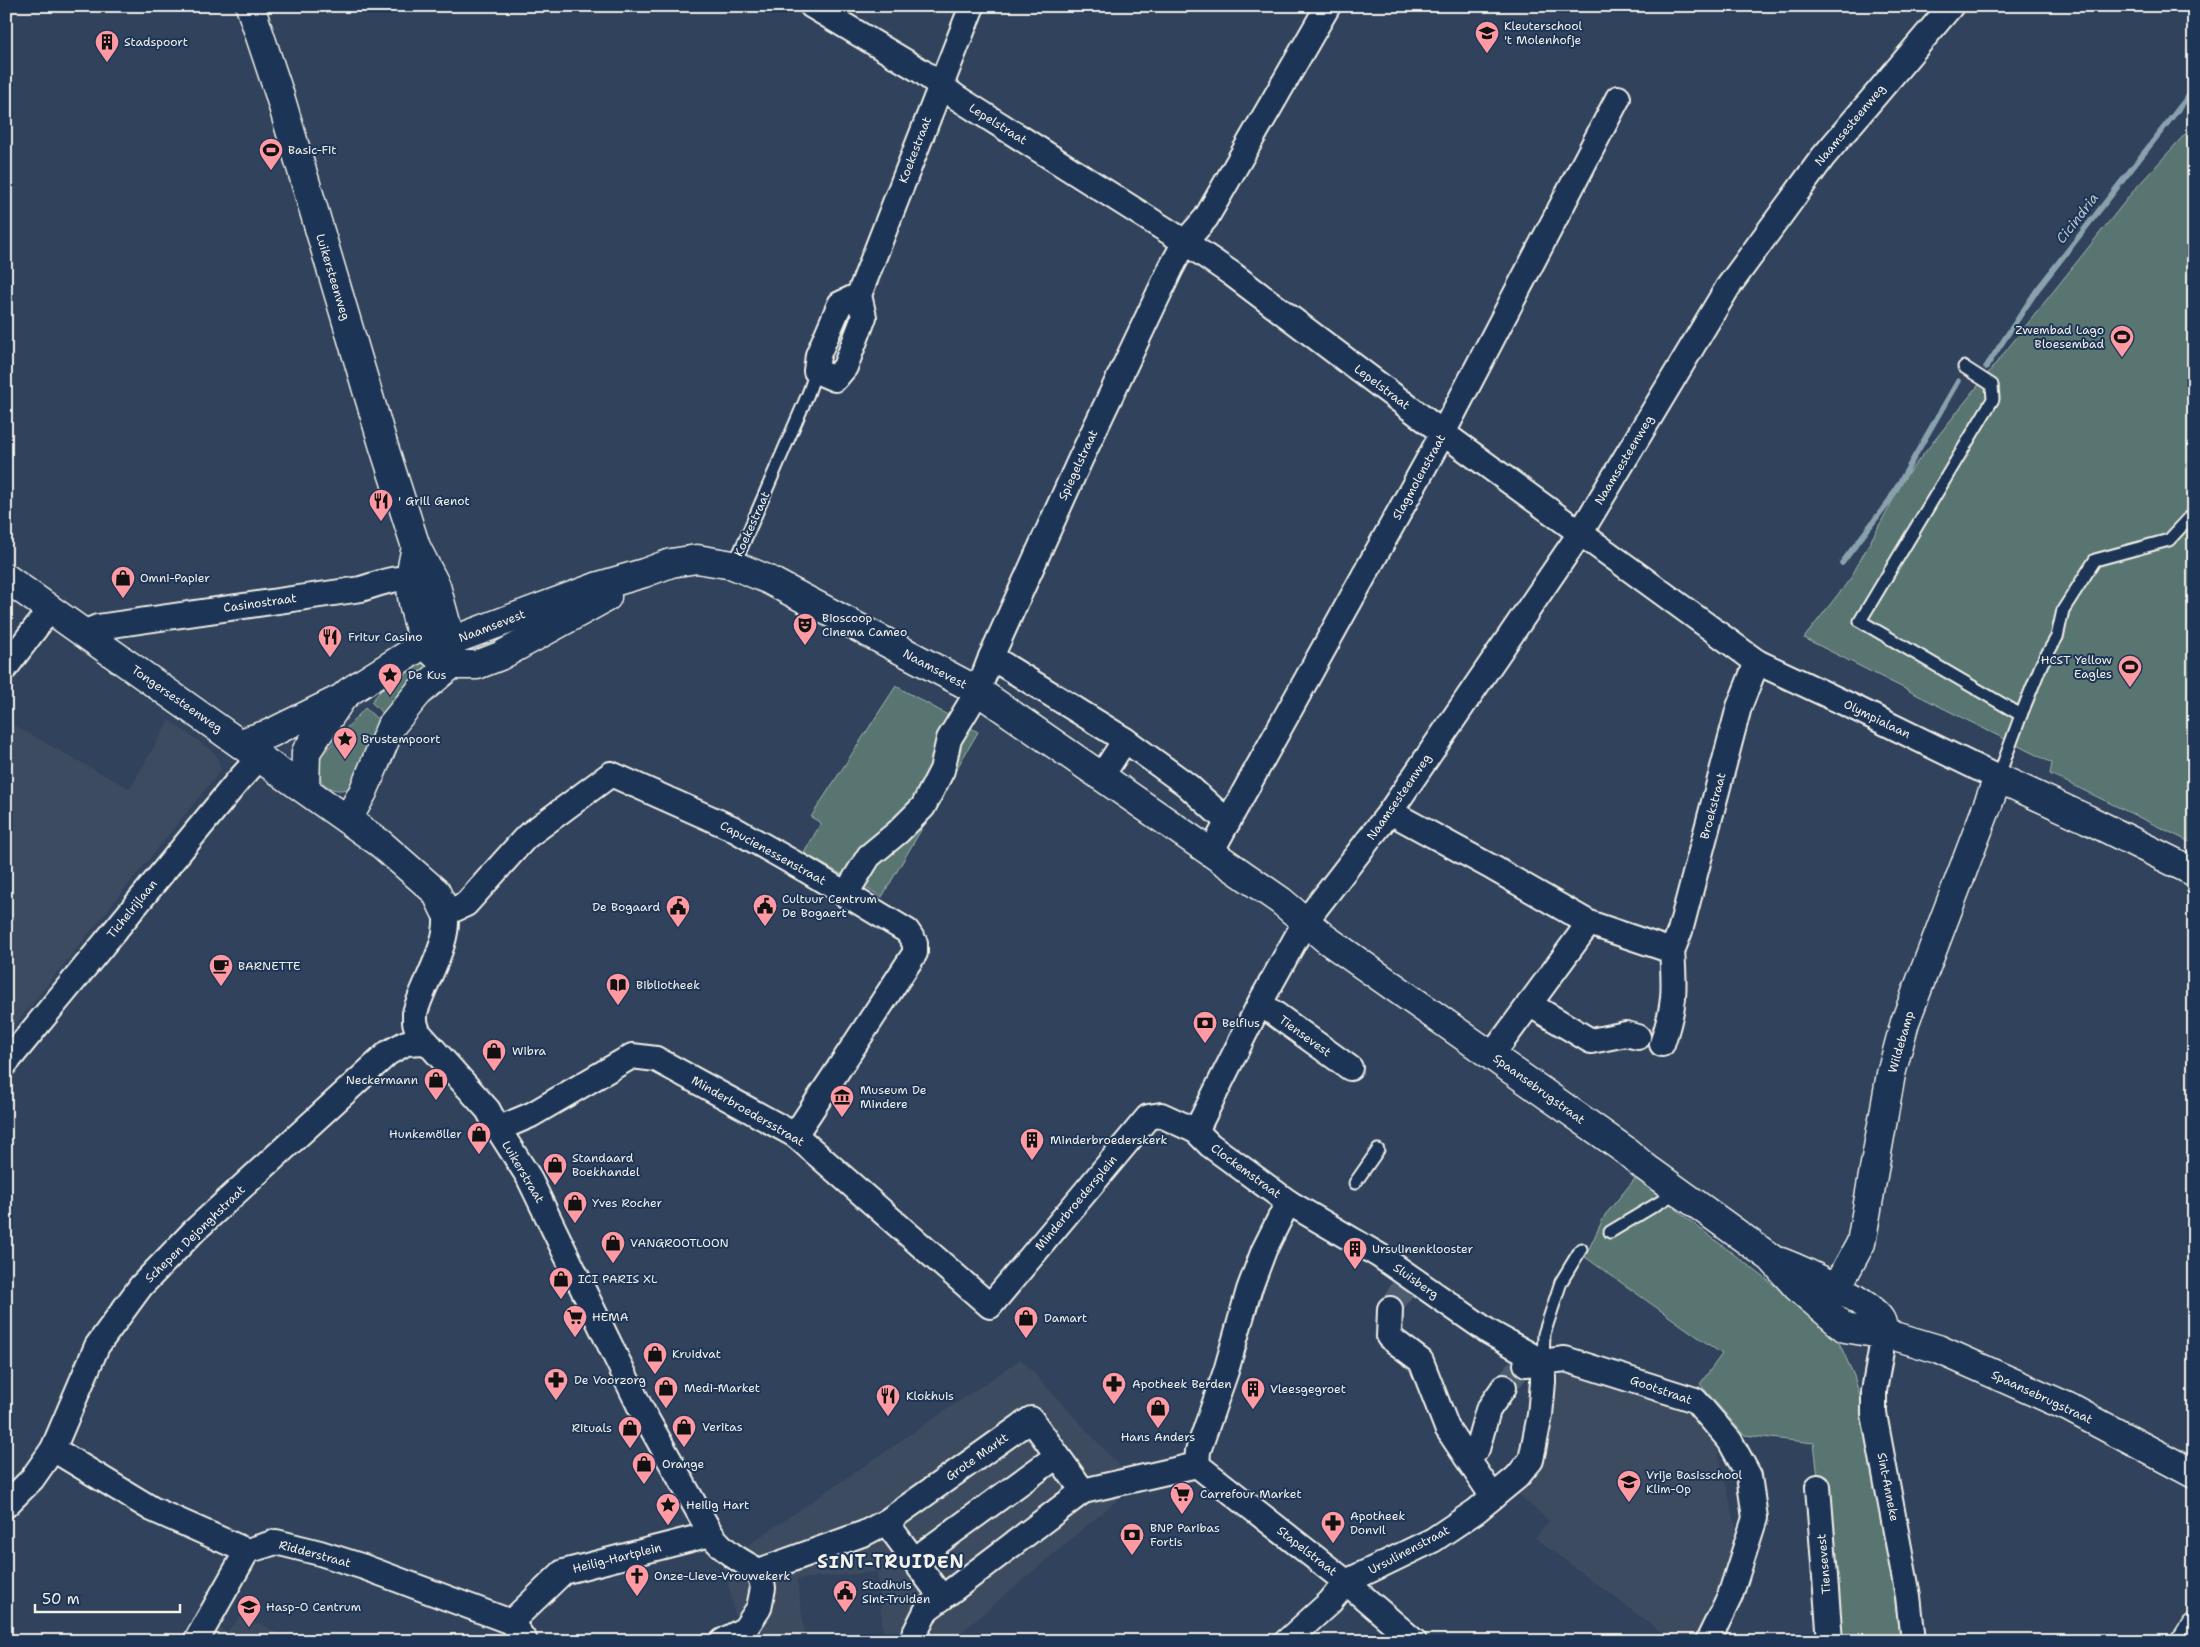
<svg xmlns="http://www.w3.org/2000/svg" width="2200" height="1647" viewBox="0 0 2200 1647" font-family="'Shantell Sans',sans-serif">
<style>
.built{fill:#3e4b60}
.green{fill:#587572;stroke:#a6b3ad}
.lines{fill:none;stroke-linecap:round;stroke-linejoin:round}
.stream{stroke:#89a2ad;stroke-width:5.5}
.street-tunnel{stroke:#4d5c71;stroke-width:24;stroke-dasharray:24 12;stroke-linecap:butt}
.lane-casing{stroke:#f4f1e8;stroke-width:15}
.street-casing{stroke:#f4f1e8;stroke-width:28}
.secondary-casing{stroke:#f4f1e8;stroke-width:31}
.lane{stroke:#1d3557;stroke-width:11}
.street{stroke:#1d3557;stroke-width:24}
.secondary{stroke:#1d3557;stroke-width:28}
.labels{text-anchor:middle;stroke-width:4;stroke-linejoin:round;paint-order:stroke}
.poi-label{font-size:12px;fill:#f4f1e8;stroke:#1d3557;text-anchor:start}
.street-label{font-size:12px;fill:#f4f1e8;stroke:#1d3557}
.water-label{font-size:14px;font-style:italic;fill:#b6c3c6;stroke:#1d3557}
.district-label{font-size:18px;font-weight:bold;letter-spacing:1px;fill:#f4f1e8;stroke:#1d3557}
</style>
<rect width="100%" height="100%" fill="#30425c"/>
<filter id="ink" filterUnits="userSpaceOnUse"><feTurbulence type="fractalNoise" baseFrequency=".02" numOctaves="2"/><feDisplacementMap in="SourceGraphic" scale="10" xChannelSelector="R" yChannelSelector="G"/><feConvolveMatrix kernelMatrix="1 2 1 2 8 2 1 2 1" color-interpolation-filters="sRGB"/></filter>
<g filter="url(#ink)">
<g class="built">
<path d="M169,720L216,754L221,770L6,1036V721L130,789Z"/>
<path d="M1021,1359L1136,1484L951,1641H884L877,1572L797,1579L806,1641H711L738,1627L723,1562Z"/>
<path d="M1563,1369L1684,1405L1717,1448L1738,1535L1699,1641H1673L1535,1538L1549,1521L1518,1494L1532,1475L1551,1395Z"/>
<path d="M242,1614L255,1624H262L288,1641H204L213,1621L225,1632H227Z"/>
</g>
<g class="green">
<path d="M2194,129V844L2050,774L2052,763L1804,638L1850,579L1906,476L2135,189L2187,132Z"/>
<path d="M421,660L432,661L428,671L387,717L371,702L399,670Z"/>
<path d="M896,686L978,732L882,897L804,853L821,823L811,817Z"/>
<path d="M365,708L384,725L354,786C331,799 309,779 322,755Z"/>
<path d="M1638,1175L1685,1217L1834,1331L1854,1376L1874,1442L1900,1641H1837L1814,1443L1744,1435L1700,1384L1722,1354L1585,1257L1605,1215Z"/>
</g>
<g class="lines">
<g class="stream">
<path d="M1986,367L2037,290L2194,89"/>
<path d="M1842,563L1889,501L1958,381"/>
</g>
<g class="street-tunnel">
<path d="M1390,1309L1405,1285"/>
<path d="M1504,1387L1522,1365"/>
</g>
<defs>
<g id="lane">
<path d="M1964,367L1992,385L1993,399L1860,621L2021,715L1998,778"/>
<path d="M734,565L808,394L816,371"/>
<path d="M2021,715L2042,663L2057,637L2063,610L2095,560L2169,540L2194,513"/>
<path d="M1355,1183L1378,1150"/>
<path d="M1610,1232L1677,1192"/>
<path d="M1543,1362L1544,1334L1561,1282L1581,1249"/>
</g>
<g id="street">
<path d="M812,6L921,71L956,97L1185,242L1232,274L1443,433L1757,662L1853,707L1998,778"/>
<path d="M859,295L840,304L818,355L816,371L835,379L845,367L864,317L859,295L972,6"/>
<path d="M83,633L98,627L361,589C387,581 400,574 427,583"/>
<path d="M991,657L1125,740L1187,785L1228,822"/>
<path d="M6,667L50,609"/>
<path d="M1101,777L1125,740"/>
<path d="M1390,812L1493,868L1589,923L1672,951L1680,931L1739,707L1757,662"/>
<path d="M1211,852L1443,433L1618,98"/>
<path d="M845,895L869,856L898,832L923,807L942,770L949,739L978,691L991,657L1080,460L1171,268L1185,242L1206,218L1328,6"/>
<path d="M1260,1003L1350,1068"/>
<path d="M1529,1004L1591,1041L1626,1034L1638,1037"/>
<path d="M1662,1044C1675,1006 1675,990 1672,951"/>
<path d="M1492,1055L1589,923"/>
<path d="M6,1063L237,782L260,757"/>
<path d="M498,1129L531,1115L632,1056L656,1059L795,1135L990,1306L1148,1117L1161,1115L1196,1131"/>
<path d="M1390,1309L1389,1337L1421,1361L1447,1428L1493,1497"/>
<path d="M1884,1334L1874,1391V1414L1908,1596L1913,1641"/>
<path d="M1543,1362L1489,1332L1380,1256L1288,1202L1210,1145L1196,1131L1260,1003L1305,922L1390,812L1581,532L1728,287L1823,157L1951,6"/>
<path d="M1526,1364L1565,1359L1695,1400L1730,1441L1749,1476L1755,1518L1730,1596L1708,1641"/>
<path d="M53,1449L152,1509L247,1551L276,1542L320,1553L364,1567L511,1622L525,1641"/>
<path d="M1467,1458L1477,1449L1488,1410L1504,1387"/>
<path d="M1197,1465L1346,1582L1414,1641"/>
<path d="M1197,1465L1198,1451L1226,1371L1249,1290L1264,1250L1288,1202"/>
<path d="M1818,1487L1830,1641"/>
<path d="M6,1505L32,1479L53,1449L97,1346L141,1286L194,1231L388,1053L406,1043L425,1042"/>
<path d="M886,1522L942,1598L1083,1491"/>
<path d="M914,1560L1057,1456"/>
<path d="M759,1571L865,1533L886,1522L1031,1419L1083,1491L1197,1465"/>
<path d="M511,1622L563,1572L711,1534"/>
<path d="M196,1641L247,1551"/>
<path d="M723,1641L745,1629L759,1608L763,1588L759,1571C740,1561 723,1551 711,1534L640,1407L528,1176L498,1129L488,1110L418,1032L415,1022V1013C423,983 452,941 445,911L455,909L466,904L526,837L611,774L732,828L806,870L907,931L915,943V953L795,1135"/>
<path d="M911,1641L927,1609L942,1598"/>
<path d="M1287,1641L1330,1602L1346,1582L1433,1540L1476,1511L1517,1477L1531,1460L1540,1415L1543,1382V1362"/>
</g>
<g id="secondary">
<path d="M250,6L279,93L383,444L416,547L436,586L451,641V665"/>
<path d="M416,547C414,557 411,568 411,578C410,600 420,642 437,656"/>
<path d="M6,578L380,843L436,892L445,911"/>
<path d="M240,743L271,733L342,698L350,691L426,643L451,641L596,587L644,573L671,563L697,559L733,565L767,579L978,691L1281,901L1326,939L1625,1150L1645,1167L1771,1258L1797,1287L1845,1328L1898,1337L1938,1349L2068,1407L2194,1474"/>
<path d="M305,789L306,752L340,701"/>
<path d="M348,819L363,792L391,726L419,692L451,665H477L500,656L607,597"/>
<path d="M1781,1262C1802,1270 1869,1301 1880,1319C1883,1323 1883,1329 1884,1334"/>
<path d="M1820,1307L1842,1278L1861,1243L1891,1074L1905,1022L1998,778L2087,819L2194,872"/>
<path d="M2185,1641L2194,1627"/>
</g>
</defs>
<use href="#lane" class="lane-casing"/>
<use href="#street" class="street-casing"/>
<use href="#secondary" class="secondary-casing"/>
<use href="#lane" class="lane"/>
<use href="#street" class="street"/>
<use href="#secondary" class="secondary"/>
</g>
</g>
<defs>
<symbol id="school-pin" viewBox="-11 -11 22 30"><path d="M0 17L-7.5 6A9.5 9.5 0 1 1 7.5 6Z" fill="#ff9aa2" stroke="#1d3557"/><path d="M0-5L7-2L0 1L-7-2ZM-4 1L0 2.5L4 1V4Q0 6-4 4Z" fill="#111"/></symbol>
<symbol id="building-pin" viewBox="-11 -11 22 30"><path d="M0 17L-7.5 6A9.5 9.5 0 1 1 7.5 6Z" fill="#ff9aa2" stroke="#1d3557"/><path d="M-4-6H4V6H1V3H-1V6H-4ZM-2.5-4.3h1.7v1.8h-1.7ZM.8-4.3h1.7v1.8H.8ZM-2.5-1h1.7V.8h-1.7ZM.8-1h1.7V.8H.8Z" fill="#111"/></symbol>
<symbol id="stadium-pin" viewBox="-11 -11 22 30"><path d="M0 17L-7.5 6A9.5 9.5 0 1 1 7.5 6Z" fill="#ff9aa2" stroke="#1d3557"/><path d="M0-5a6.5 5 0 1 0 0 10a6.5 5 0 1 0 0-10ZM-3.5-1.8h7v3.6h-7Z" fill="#111"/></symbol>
<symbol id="restaurant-pin" viewBox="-11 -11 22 30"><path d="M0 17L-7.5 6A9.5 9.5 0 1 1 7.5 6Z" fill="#ff9aa2" stroke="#1d3557"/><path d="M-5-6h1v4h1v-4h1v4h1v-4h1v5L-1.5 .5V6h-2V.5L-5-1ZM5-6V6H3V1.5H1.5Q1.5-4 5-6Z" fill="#111"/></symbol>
<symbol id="shop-pin" viewBox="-11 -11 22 30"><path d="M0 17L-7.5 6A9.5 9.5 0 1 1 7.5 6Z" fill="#ff9aa2" stroke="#1d3557"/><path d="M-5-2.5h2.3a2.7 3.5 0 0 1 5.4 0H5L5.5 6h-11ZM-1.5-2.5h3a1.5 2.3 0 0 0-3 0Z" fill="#111"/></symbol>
<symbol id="theatre-pin" viewBox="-11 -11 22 30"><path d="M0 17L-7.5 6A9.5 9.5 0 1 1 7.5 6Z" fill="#ff9aa2" stroke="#1d3557"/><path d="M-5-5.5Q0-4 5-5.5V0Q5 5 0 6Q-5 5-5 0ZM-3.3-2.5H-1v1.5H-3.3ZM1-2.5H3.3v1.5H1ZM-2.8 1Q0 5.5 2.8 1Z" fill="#111"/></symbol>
<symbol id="sight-pin" viewBox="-11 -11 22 30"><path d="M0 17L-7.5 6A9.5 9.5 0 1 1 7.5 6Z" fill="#ff9aa2" stroke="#1d3557"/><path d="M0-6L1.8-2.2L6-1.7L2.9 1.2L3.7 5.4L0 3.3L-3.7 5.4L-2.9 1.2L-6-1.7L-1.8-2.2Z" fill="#111"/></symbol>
<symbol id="civic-pin" viewBox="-11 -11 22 30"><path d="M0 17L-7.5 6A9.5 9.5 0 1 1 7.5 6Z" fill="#ff9aa2" stroke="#1d3557"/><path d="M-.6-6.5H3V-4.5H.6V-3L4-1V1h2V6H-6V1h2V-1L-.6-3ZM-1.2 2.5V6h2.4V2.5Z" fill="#111"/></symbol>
<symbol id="cafe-pin" viewBox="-11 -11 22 30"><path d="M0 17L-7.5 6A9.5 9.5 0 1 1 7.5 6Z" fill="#ff9aa2" stroke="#1d3557"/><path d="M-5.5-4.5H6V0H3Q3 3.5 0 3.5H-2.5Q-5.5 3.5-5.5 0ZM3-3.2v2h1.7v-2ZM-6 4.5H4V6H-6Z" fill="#111"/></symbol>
<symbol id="library-pin" viewBox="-11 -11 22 30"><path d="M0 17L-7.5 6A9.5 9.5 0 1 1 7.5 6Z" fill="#ff9aa2" stroke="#1d3557"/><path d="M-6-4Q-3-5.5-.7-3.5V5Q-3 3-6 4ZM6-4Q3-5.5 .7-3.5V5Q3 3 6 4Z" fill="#111"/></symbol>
<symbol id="bank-pin" viewBox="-11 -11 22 30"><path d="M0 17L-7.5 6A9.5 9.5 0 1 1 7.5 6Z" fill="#ff9aa2" stroke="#1d3557"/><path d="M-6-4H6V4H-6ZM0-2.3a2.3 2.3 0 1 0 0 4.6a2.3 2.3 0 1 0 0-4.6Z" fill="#111"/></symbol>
<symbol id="museum-pin" viewBox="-11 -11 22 30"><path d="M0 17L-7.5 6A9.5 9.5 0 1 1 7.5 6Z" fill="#ff9aa2" stroke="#1d3557"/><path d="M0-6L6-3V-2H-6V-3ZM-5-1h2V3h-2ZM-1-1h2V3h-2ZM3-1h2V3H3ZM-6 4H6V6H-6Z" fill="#111"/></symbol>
<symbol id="supermarket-pin" viewBox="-11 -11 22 30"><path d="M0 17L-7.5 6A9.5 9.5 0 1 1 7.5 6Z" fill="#ff9aa2" stroke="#1d3557"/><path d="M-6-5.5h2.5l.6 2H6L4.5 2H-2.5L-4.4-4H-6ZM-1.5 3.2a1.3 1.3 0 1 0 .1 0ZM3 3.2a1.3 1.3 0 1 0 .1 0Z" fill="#111"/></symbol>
<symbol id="pharmacy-pin" viewBox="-11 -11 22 30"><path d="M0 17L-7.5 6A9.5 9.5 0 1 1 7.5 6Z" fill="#ff9aa2" stroke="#1d3557"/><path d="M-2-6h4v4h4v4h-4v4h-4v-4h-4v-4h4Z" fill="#111"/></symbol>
<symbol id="church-pin" viewBox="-11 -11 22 30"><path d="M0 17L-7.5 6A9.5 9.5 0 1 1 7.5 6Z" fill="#ff9aa2" stroke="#1d3557"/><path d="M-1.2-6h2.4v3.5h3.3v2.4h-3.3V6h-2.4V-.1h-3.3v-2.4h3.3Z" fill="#111"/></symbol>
</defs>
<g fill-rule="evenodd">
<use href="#school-pin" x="1473" y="19" width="28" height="38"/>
<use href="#building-pin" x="93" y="28" width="28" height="38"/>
<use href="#stadium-pin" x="257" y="136" width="28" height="38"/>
<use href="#stadium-pin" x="2108" y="323" width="28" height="38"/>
<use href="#restaurant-pin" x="367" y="487" width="28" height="38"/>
<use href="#shop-pin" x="109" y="564" width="28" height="38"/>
<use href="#theatre-pin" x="791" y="611" width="28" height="38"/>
<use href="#restaurant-pin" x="316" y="623" width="28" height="38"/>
<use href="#stadium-pin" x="2116" y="653" width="28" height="38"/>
<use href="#sight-pin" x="376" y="661" width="28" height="38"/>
<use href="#sight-pin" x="331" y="725" width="28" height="38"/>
<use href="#civic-pin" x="751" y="892" width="28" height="38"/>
<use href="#civic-pin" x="664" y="893" width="28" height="38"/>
<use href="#cafe-pin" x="207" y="952" width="28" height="38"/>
<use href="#library-pin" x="604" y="971" width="28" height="38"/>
<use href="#bank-pin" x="1191" y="1009" width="28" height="38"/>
<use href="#shop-pin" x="480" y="1037" width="28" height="38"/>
<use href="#shop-pin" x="422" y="1066" width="28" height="38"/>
<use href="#museum-pin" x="828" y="1083" width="28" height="38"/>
<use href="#shop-pin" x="465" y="1120" width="28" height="38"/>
<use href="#building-pin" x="1018" y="1126" width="28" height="38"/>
<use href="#shop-pin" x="541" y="1151" width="28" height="38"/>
<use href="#shop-pin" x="561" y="1189" width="28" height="38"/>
<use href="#shop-pin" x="599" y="1229" width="28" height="38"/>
<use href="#building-pin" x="1341" y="1235" width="28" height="38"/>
<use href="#shop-pin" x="547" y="1265" width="28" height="38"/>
<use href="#supermarket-pin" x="561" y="1303" width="28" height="38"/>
<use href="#shop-pin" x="1012" y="1304" width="28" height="38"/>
<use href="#shop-pin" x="641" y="1340" width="28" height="38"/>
<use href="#pharmacy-pin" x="542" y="1366" width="28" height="38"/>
<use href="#pharmacy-pin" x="1100" y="1370" width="28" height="38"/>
<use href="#shop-pin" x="652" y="1374" width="28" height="38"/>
<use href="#building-pin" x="1239" y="1375" width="28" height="38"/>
<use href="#restaurant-pin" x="874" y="1382" width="28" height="38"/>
<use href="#shop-pin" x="1144" y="1394" width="28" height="38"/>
<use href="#shop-pin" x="670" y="1413" width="28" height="38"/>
<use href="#shop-pin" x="616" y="1414" width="28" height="38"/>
<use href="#shop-pin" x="630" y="1450" width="28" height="38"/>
<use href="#school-pin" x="1615" y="1468" width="28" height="38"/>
<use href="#supermarket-pin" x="1168" y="1480" width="28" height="38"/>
<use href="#sight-pin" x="654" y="1491" width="28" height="38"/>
<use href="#pharmacy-pin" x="1319" y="1509" width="28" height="38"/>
<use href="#bank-pin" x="1118" y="1521" width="28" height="38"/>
<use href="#church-pin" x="623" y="1562" width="28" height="38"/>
<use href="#civic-pin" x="831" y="1578" width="28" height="38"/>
<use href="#school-pin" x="235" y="1593" width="28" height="38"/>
</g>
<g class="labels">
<g class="poi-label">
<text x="1504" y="30">Kleuterschool<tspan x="1504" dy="14">'t Molenhofje</tspan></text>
<text x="124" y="46">Stadspoort</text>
<text x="288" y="154">Basic-Fit</text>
<text x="2104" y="334" text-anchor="end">Zwembad Lago<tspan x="2104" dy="14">Bloesembad</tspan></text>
<text x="398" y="505">' Grill Genot</text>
<text x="140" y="582">Omni-Papier</text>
<text x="822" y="622">Bioscoop<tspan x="822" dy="14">Cinema Cameo</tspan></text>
<text x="348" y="641">Fritur Casino</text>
<text x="2112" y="664" text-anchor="end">HCST Yellow<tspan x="2112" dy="14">Eagles</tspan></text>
<text x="408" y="679">De Kus</text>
<text x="362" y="743">Brustempoort</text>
<text x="782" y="903">Cultuur Centrum<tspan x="782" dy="14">De Bogaert</tspan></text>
<text x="660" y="911" text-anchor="end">De Bogaard</text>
<text x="238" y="970">BARNETTE</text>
<text x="636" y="989">Bibliotheek</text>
<text x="1222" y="1027">Belfius</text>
<text x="512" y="1055">Wibra</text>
<text x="418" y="1084" text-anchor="end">Neckermann</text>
<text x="860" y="1094">Museum De<tspan x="860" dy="14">Mindere</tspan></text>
<text x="462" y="1138" text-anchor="end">Hunkemöller</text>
<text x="1050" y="1144">Minderbroederskerk</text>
<text x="572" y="1162">Standaard<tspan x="572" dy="14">Boekhandel</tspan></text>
<text x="592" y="1207">Yves Rocher</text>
<text x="630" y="1247">VANGROOTLOON</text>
<text x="1372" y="1253">Ursulinenklooster</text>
<text x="578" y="1283">ICI PARIS XL</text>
<text x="592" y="1321">HEMA</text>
<text x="1044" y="1322">Damart</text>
<text x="672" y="1358">Kruidvat</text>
<text x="574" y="1384">De Voorzorg</text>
<text x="1132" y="1388">Apotheek Berden</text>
<text x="684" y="1392">Medi-Market</text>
<text x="1270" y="1393">Vleesgegroet</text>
<text x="906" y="1400">Klokhuis</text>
<text x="702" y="1431">Veritas</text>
<text x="612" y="1432" text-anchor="end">Rituals</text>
<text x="1158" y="1441" text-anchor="middle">Hans Anders</text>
<text x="662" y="1468">Orange</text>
<text x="1646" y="1479">Vrije Basisschool<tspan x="1646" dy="14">Klim-Op</tspan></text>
<text x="1200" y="1498">Carrefour Market</text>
<text x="686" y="1509">Heilig Hart</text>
<text x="1350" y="1520">Apotheek<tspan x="1350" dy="14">Donvil</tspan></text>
<text x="1150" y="1532">BNP Paribas<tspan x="1150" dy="14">Fortis</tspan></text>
<text x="654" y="1580">Onze-Lieve-Vrouwekerk</text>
<text x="862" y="1589">Stadhuis<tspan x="862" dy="14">Sint-Truiden</tspan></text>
<text x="266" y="1611">Hasp-O Centrum</text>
</g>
<g class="street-label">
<text transform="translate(998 124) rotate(32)" y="4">Lepelstraat</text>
<text transform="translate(1850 125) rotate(-50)" y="4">Naamsesteenweg</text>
<text transform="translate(915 150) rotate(-69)" y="4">Koekestraat</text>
<text transform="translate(333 277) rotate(73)" y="4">Luikersteenweg</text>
<text transform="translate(1382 387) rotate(37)" y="4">Lepelstraat</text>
<text transform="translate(1624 460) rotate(-59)" y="4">Naamsesteenweg</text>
<text transform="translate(1078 465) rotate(-65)" y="4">Spiegelstraat</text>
<text transform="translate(1419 477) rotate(-61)" y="4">Slagmolenstraat</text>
<text transform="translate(752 524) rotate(-66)" y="4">Koekestraat</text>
<text transform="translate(260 603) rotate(-8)" y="4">Casinostraat</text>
<text transform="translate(492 626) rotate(-21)" y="4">Naamsevest</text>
<text transform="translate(935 669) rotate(28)" y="4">Naamsevest</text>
<text transform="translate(177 699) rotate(35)" y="4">Tongersesteenweg</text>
<text transform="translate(1877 719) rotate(26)" y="4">Olympialaan</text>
<text transform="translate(1399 797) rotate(-55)" y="4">Naamsesteenweg</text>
<text transform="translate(1713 806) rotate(-75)" y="4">Broekstraat</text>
<text transform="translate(773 853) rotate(29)" y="4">Capucienessenstraat</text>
<text transform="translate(132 909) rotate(-51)" y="4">Tichelrijlaan</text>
<text transform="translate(1305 1036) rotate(36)" y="4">Tiensevest</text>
<text transform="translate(1901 1042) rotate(-74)" y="4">Wildebamp</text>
<text transform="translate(1539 1089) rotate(36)" y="4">Spaansebrugstraat</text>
<text transform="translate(748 1111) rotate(30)" y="4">Minderbroedersstraat</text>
<text transform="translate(1246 1171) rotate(36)" y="4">Clockemstraat</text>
<text transform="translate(523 1172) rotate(59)" y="4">Luikerstraat</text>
<text transform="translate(1076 1203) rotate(-50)" y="4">Minderbroedersplein</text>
<text transform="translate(195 1234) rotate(-44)" y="4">Schepen Dejonghstraat</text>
<text transform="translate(1416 1281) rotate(35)" y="4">Sluisberg</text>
<text transform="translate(1661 1390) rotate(19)" y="4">Gootstraat</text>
<text transform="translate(2042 1397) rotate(25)" y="4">Spaansebrugstraat</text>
<text transform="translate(977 1457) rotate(-35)" y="4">Grote Markt</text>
<text transform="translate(1888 1487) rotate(79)" y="4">Sint-Anneke</text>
<text transform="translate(1409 1550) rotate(-28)" y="4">Ursulinenstraat</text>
<text transform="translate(1307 1551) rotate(38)" y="4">Stapelstraat</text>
<text transform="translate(315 1554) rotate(15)" y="4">Ridderstraat</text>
<text transform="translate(617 1558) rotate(-14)" y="4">Heilig-Hartplein</text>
<text transform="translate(1824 1564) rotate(-95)" y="4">Tiensevest</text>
</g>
<g class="water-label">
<text transform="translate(2077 218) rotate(-52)" y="5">Cicindria</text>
</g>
<g class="district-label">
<text x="891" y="1568">SINT-TRUIDEN</text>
</g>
</g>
<rect width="2200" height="1647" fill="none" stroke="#1d3557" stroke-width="25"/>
<rect x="12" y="12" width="2175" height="1622" fill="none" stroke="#f4f1e8" stroke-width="2" filter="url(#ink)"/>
<path d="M35 1604v8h145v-8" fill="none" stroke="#f4f1e8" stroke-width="2.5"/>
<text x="42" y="1604" font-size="15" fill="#f4f1e8" stroke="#1d3557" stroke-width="4" paint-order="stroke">50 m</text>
</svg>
